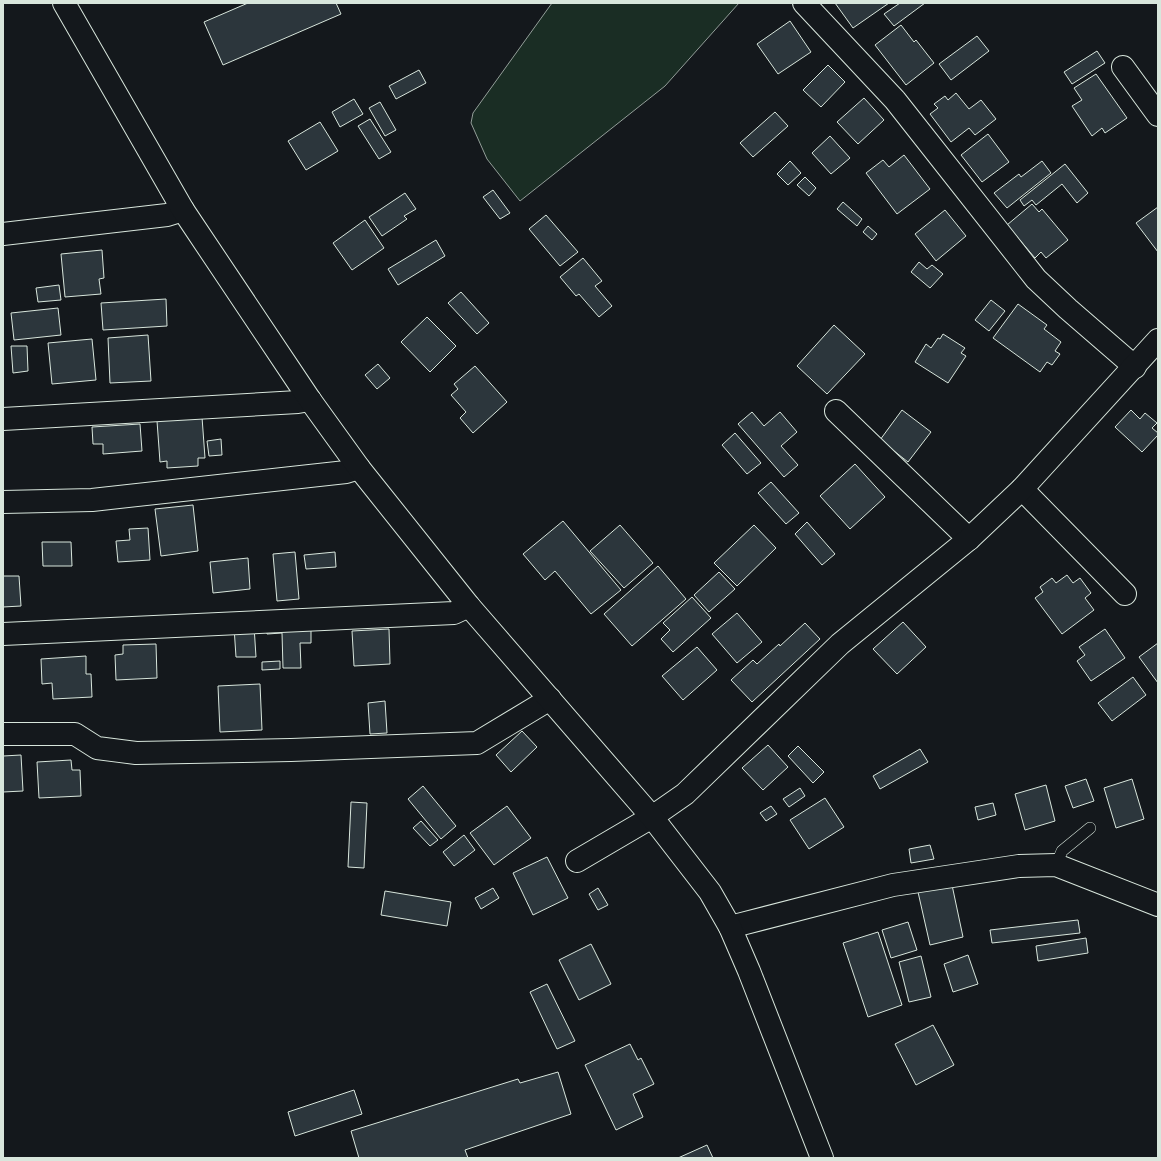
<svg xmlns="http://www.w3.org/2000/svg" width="1161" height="1161" viewBox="0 0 1161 1161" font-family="Lora,serif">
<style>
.green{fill:#1a2d24;stroke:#939e99}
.building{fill:#2c363c;stroke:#d8e6dc}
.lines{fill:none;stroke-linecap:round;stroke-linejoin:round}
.lane-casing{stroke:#d8e6dc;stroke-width:12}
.street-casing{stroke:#d8e6dc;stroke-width:24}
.primary-casing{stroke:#d8e6dc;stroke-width:24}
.lane{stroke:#14181c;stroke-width:11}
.street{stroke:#14181c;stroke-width:22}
.primary{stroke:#14181c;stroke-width:22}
</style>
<rect width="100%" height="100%" fill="#14181c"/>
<path class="green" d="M552,3H739L665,86L520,201L487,159L471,123L473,113Z"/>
<g class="building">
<path d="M248,3H336L341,14L223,65L204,22Z"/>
<path d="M835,3H889L853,28Z"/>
<path d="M900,3H925L894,26L884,14Z"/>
<path d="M790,21L811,52L778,74L757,44Z"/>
<path d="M901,25L914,42L916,40L934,63L906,85L875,45Z"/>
<path d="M977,36L989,51L951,80L939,64Z"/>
<path d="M1097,51L1105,63L1072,84L1064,72Z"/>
<path d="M828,65L845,82L821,107L803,90Z"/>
<path d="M419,70L426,83L396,99L389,86Z"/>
<path d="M1096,74L1127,118L1105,133L1102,128L1092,136L1072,106L1082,100L1074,88Z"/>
<path d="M956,93L969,109L981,100L996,119L975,135L969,128L951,142L930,114L938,108L934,104L945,96L948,100Z"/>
<path d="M864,98L884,120L858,144L837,122Z"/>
<path d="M354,99L363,114L340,127L332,112Z"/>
<path d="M380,102L396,130L385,136L369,108Z"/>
<path d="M775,112L788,126L753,157L740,143Z"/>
<path d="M370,119L391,152L379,159L358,126Z"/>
<path d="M320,122L338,151L306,170L288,141Z"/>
<path d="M988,134L1009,162L982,182L961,155Z"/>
<path d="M830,136L850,158L831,174L812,153Z"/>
<path d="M904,155L930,189L897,214L866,173L883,160L889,167Z"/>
<path d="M790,161L801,173L788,185L777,174Z"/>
<path d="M1042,161L1051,173L1007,208L994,193L1019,174L1021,177Z"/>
<path d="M1065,164L1088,193L1077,203L1062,184L1036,205L1032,200L1024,206L1020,200Z"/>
<path d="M805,177L816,188L809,196L797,185Z"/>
<path d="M493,190L510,213L500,219L483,197Z"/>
<path d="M405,193L416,209L404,216L407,219L382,236L369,217Z"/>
<path d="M843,202L862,219L857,226L837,209Z"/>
<path d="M1032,204L1039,212L1042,209L1068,240L1046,258L1041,252L1035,258L1007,225Z"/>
<path d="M1158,207V252L1136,223Z"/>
<path d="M945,210L966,236L936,261L915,234Z"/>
<path d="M546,215L578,252L560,266L529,229Z"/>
<path d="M365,220L384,248L352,270L333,243Z"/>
<path d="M868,226L877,234L872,240L863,232Z"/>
<path d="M436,240L445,256L398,285L388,269Z"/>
<path d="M102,250L104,278L99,279L101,294L65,297L61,254Z"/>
<path d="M583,258L602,281L595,286L612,306L599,317L579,294L576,296L560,277Z"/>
<path d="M919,262L927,269L932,265L943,274L930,288L911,272Z"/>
<path d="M59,285L61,300L38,302L36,288Z"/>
<path d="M461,292L489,323L477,334L448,303Z"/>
<path d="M166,299L167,326L103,330L101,303Z"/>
<path d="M991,300L1005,311L989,331L975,320Z"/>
<path d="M1018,304L1047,325L1044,329L1061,342L1055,351L1060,354L1052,365L1047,362L1040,372L993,338Z"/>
<path d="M58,308L61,335L14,340L11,313Z"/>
<path d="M427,317L456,346L430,372L401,342Z"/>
<path d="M834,325L865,354L827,394L797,366Z"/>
<path d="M943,334L965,348L961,353L966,356L948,383L915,362L926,344L931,348L938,338L940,339Z"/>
<path d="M148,335L151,381L110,383L108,338Z"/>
<path d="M92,339L96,380L52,384L48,343Z"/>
<path d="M11,346H27L28,371L13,373Z"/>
<path d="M378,364L390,378L377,389L365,375Z"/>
<path d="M475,366L507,402L473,433L460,418L466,412L451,395L458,389L454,384Z"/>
<path d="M902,410L931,432L908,462L880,440Z"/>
<path d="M1131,410L1140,419L1145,413L1157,423L1152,428L1158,433V435L1142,452L1115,427Z"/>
<path d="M752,412L764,426L780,412L797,432L781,446L798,465L784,477L738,424Z"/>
<path d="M202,417L205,458H198V466L167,468V461L160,462L157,421Z"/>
<path d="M140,424L142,451L103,454V444H93L92,427Z"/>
<path d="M735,433L761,463L747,474L722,445Z"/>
<path d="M221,439L222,455L209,456L207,441Z"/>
<path d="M855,464L885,497L850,529L820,496Z"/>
<path d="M771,482L799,513L786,524L758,493Z"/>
<path d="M193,505L198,551L161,556L155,509Z"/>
<path d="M563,521L621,590L591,614L555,571L545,580L523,554Z"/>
<path d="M807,522L835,554L822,565L795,534Z"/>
<path d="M620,525L653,563L624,588L590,551Z"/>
<path d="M754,525L776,548L737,586L714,563Z"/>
<path d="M148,528L150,560L118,562L116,541L130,540L129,529Z"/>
<path d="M42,542H71L72,566H43Z"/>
<path d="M295,552L299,599L277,601L273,554Z"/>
<path d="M335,552L336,567L306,569L304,555Z"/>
<path d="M248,558L250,589L213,593L210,562Z"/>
<path d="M658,566L686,599L632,646L604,614Z"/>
<path d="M719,572L735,589L709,612L694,595Z"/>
<path d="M1067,575L1073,583L1080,578L1091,593L1085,598L1094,610L1062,634L1035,598L1043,592L1040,587L1052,578L1056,583Z"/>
<path d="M3,576H19L21,606L3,607Z"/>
<path d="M692,597L711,618L673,652L661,639L670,630L663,623Z"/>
<path d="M737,613L762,642L737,663L712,634Z"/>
<path d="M903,622L926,647L897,674L873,649Z"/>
<path d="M311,623V643H300L301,668H283L282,633L267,634L266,625Z"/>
<path d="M805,623L820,639L752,702L731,680L753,660L757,664L779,644L780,646Z"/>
<path d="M254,626L256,657H236L234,627Z"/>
<path d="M389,629L390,664L354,666L352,631Z"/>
<path d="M1105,629L1125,658L1091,681L1077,661L1085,655L1079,647Z"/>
<path d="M1158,643V683L1139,657Z"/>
<path d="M156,644L157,678L116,680L115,655L123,654V645Z"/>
<path d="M697,647L717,670L683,700L662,676Z"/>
<path d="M86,656V674H91L92,697L53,699L52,683L42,684L41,659Z"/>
<path d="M280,661V669L262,670V662Z"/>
<path d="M1133,677L1146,695L1112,721L1098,703Z"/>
<path d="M260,684L262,730L220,732L218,686Z"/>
<path d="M385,701L387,733L370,734L368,703Z"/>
<path d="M522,731L537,747L511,772L496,755Z"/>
<path d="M768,745L788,767L763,790L742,768Z"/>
<path d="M798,746L824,772L813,783L788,756Z"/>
<path d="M920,749L928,762L880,789L873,776Z"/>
<path d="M21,755L23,791L3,792V756Z"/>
<path d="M71,760L72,770H80L81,796L39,798L37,762Z"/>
<path d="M1086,779L1094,801L1073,808L1065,786Z"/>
<path d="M1132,779L1144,819L1116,828L1104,788Z"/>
<path d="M1046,785L1055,821L1025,830L1015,794Z"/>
<path d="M423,786L456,826L441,839L408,799Z"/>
<path d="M800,788L805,796L789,807L783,799Z"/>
<path d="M825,798L844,827L809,849L790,820Z"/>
<path d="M351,802L367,803L364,868L348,867Z"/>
<path d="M993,803L996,815L978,820L975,807Z"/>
<path d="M507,806L531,838L494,865L470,833Z"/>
<path d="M771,806L777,814L766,821L760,813Z"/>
<path d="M421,821L438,840L430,846L413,828Z"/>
<path d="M464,835L475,850L454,866L443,852Z"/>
<path d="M930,845L934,859L911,863L909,849Z"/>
<path d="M547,857L568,898L533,915L513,873Z"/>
<path d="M952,885L963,937L930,945L918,892Z"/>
<path d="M493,888L499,898L481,909L475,898Z"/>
<path d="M598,888L608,905L598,910L589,894Z"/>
<path d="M385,891L451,902L447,926L381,915Z"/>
<path d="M1078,920L1080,933L992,943L990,930Z"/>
<path d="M908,922L917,950L891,958L882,930Z"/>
<path d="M878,932L902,1005L868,1017L843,943Z"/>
<path d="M1086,938L1088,953L1038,961L1036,946Z"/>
<path d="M591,944L611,984L579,1000L559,960Z"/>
<path d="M968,955L978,984L953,992L944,964Z"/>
<path d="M921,956L931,997L909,1002L899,962Z"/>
<path d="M547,984L575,1041L557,1049L530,992Z"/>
<path d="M933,1025L954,1065L916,1085L895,1044Z"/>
<path d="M630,1044L638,1060L641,1058L654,1084L633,1094L643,1117L616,1130L585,1065Z"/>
<path d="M558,1072L571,1114L465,1150L468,1158H359L351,1131L518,1079L520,1083Z"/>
<path d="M354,1090L362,1114L295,1136L288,1112Z"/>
<path d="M707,1145L713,1158H678Z"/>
</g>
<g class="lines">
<defs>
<path id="lane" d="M1056,865L1062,851L1090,828"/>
<g id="street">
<path d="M804,3L895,100L1036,279L1068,309L1135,367"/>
<path d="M1123,67L1158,115"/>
<path d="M3,234L167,215L183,210"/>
<path d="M836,411L969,539"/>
<path d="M3,419L298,402L310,400"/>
<path d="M1022,489L1125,594"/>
<path d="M3,502L92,500L346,472L359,468"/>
<path d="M3,634L454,613L469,606"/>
<path d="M3,734H75L97,748L136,753L291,750L477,743L550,699"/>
<path d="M577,861L652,817L685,794L840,644L969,539L1022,489L1158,340"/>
<path d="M730,927L893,885L1019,866L1056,865L1158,905"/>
</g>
<path id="primary" d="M64,3L183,210L310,400L359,468L469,606L652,817L710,892L730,927L749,971L822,1158"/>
</defs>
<use href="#lane" class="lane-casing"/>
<use href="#street" class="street-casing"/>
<use href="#primary" class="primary-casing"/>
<use href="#lane" class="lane"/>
<use href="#street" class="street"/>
<use href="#primary" class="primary"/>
</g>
<rect width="1161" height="1161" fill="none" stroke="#d8e6dc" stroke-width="8"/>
</svg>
